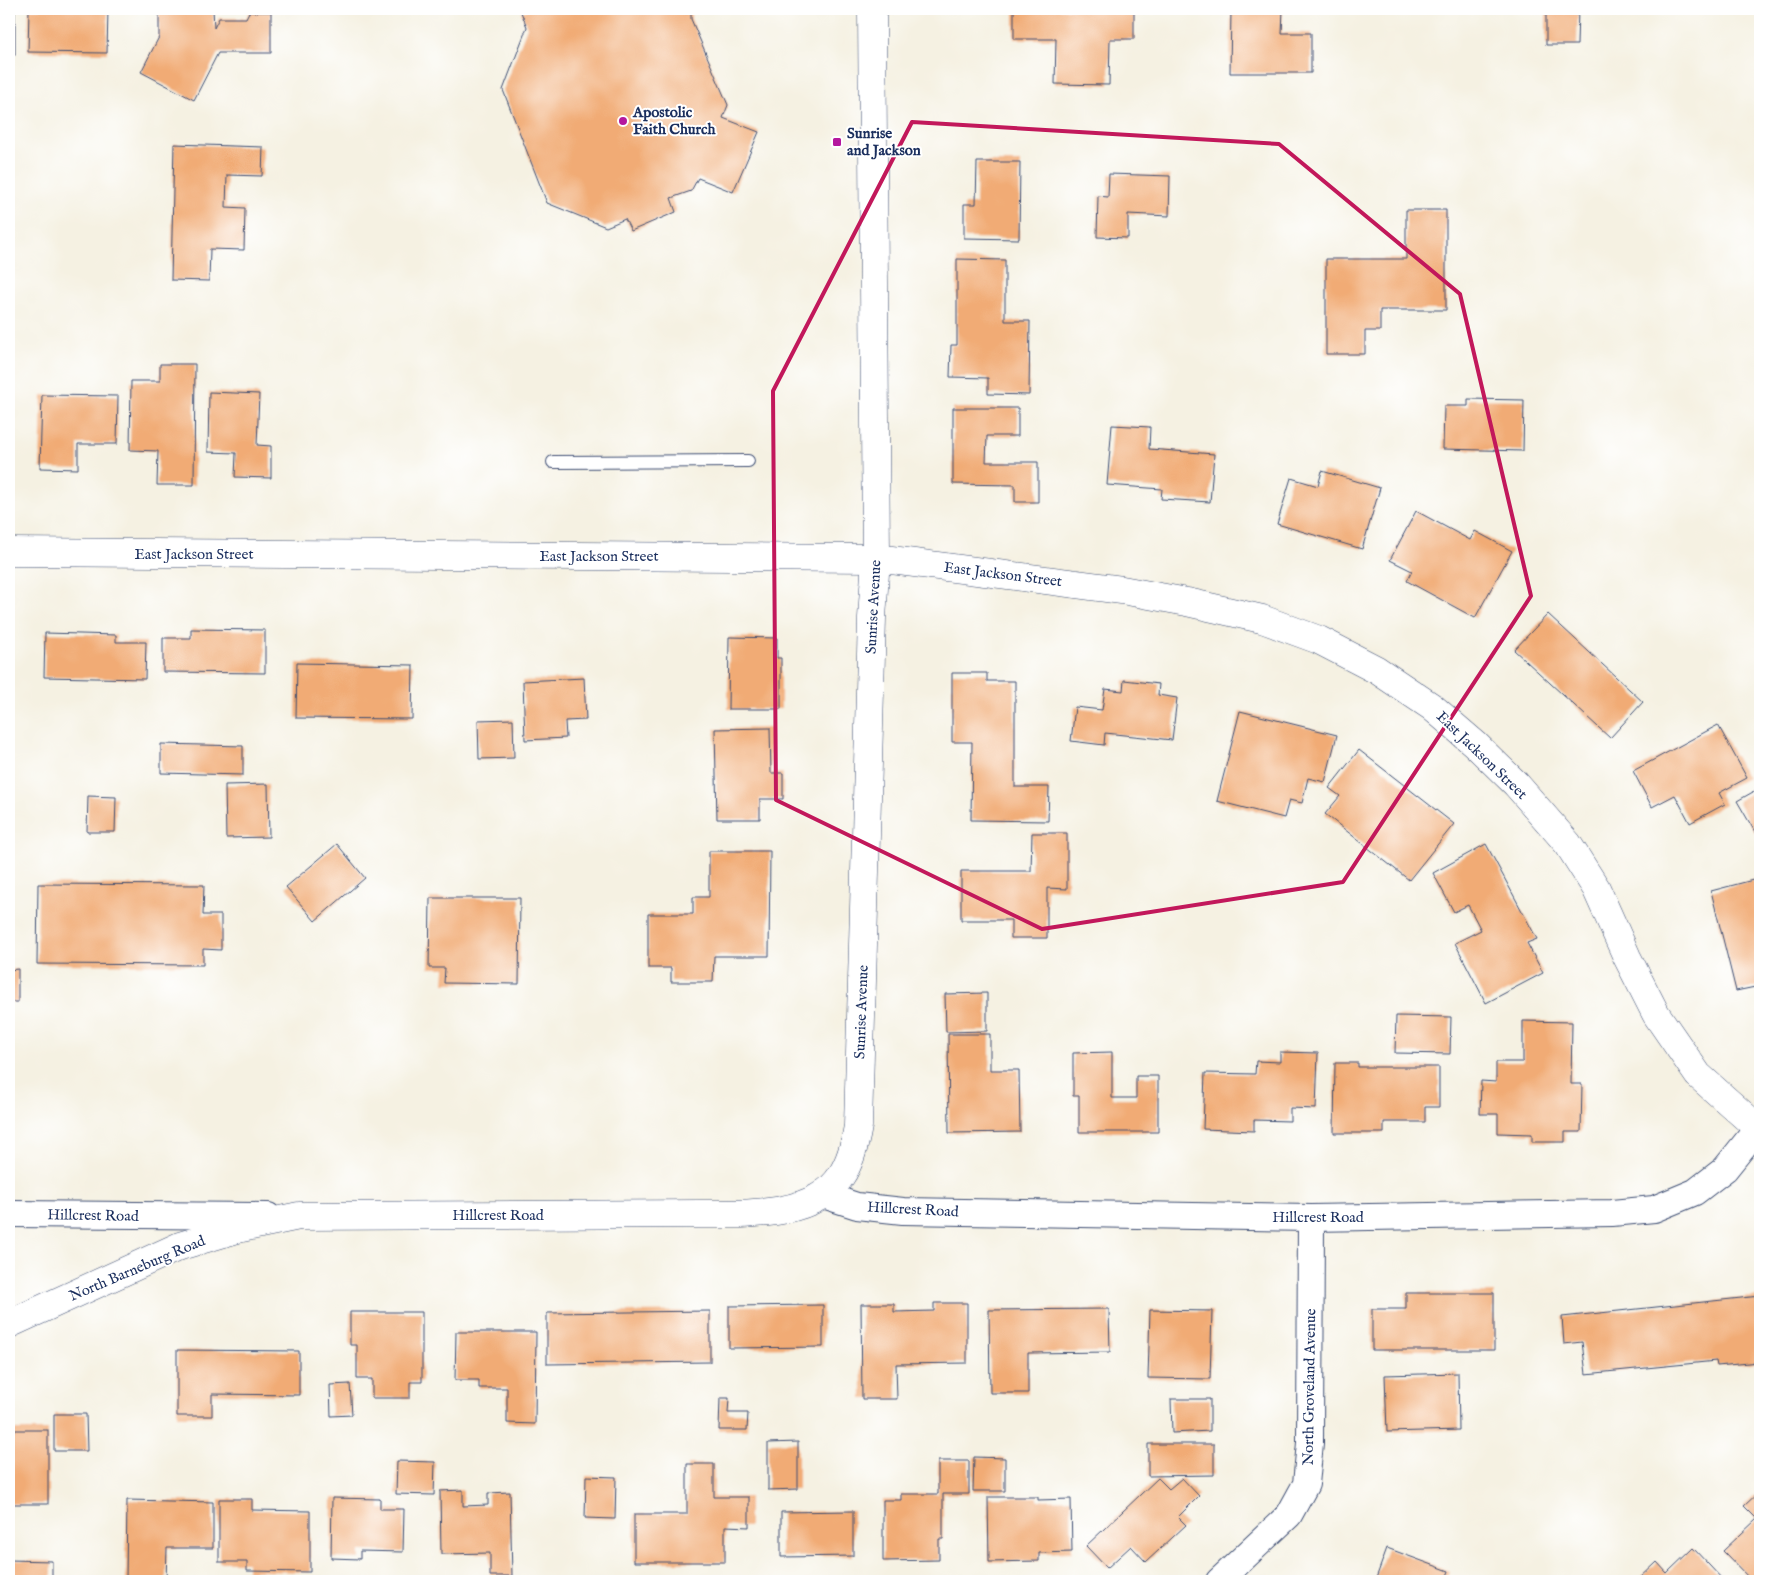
<svg xmlns="http://www.w3.org/2000/svg" width="1769" height="1590" viewBox="0 0 1769 1590" font-family="'IM FELL English',serif">
<style>
.building{fill:#f1ab75}
.lines{fill:none;stroke-linecap:round;stroke-linejoin:round}
.service-casing{stroke:#3c4c72;stroke-width:14}
.minor-casing{stroke:#3c4c72;stroke-width:28}
.tertiary-casing{stroke:#3c4c72;stroke-width:29}
.service{stroke:#fff;stroke-width:12}
.minor{stroke:#fff;stroke-width:26}
.tertiary{stroke:#fff;stroke-width:28}
.marked{fill:none;stroke:#c2185b;stroke-width:4;stroke-linejoin:round}
.poi-dot{fill:#b5179e;stroke:#fff;stroke-width:2}
.labels{text-anchor:middle;stroke-width:4;stroke-linejoin:round;paint-order:stroke}
.poi-label{font-size:15px;font-weight:bold;fill:#1b2f5e;stroke:#fff;text-anchor:start}
.street-label{font-size:15px;fill:#1b2f5e;stroke:#fff}
</style>
<rect width="100%" height="100%" fill="#fff"/>
<filter id="ink" filterUnits="userSpaceOnUse"><feTurbulence type="fractalNoise" baseFrequency=".02" numOctaves="2"/><feDisplacementMap in="SourceGraphic" scale="10" xChannelSelector="R" yChannelSelector="G"/><feConvolveMatrix kernelMatrix="1 2 1 2 8 2 1 2 1" color-interpolation-filters="sRGB"/></filter>
<filter id="wash" filterUnits="userSpaceOnUse"><feTurbulence type="fractalNoise" baseFrequency=".0096" numOctaves="4" result="noise"/><feDisplacementMap in="SourceGraphic" scale="20" xChannelSelector="R" yChannelSelector="G"/><feGaussianBlur stdDeviation="1.12" result="paint"/><feColorMatrix in="noise" values="0 0 0 0 0 0 0 0 0 0 0 0 0 0 0 0 0 1.4 0 .05"/><feComposite in="paint" operator="in"/></filter>
<g filter="url(#wash)">
<rect width="100%" height="100%" fill="#f5f1e2"/>
<g id="blocks">
<g class="building">
<rect x="9" y="9" width="6" height="46"/>
<path d="M29,9H108L107,53L28,52Z"/>
<path d="M159,9H213L214,28L219,18H246L249,12H271V53H218L194,100L141,72L159,37Z"/>
<path d="M529,9H691V19L728,105L723,118L759,132L733,192L698,178L691,191L671,198L676,212L631,231L625,219L606,227L547,203L503,90L527,27L521,12Z"/>
<path d="M1014,9H1134V39H1110L1109,85L1055,84L1056,39H1014Z"/>
<path d="M1231,9H1283L1282,33H1311V73H1230Z"/>
<path d="M1546,9H1578L1577,45H1546Z"/>
<path d="M174,144L263,147L262,176L227,175L226,207L245,208L244,250L210,249L209,281L171,280Z"/>
<path d="M977,162H1020L1019,239L964,238V204H976Z"/>
<path d="M1109,174L1170,176L1169,216L1128,214V238L1097,237L1098,196L1108,197Z"/>
<path d="M1406,210H1446V310H1380V331H1365V354H1326V259H1406Z"/>
<path d="M957,259L1005,260V321H1030L1029,395L988,394V378L950,377L951,345H957Z"/>
<path d="M160,364H195L194,485H157L158,451L130,450L131,381H160Z"/>
<path d="M209,392L259,394L257,445L271,446V478L235,477L236,453L208,452Z"/>
<path d="M42,395L118,396L117,444H78V469L40,468Z"/>
<path d="M1468,399L1524,400L1523,451L1443,449L1444,406H1468Z"/>
<path d="M953,408H1018V436H987L986,462H1038V502H1015V485L953,484Z"/>
<path d="M1112,425L1150,427L1149,449L1214,454L1210,502L1161,499L1162,489L1107,485Z"/>
<path d="M1322,471L1380,488L1362,549L1277,524L1291,478L1318,486Z"/>
<path d="M1416,511L1470,540L1475,531L1512,551L1475,618L1407,581L1412,571L1390,560Z"/>
<path d="M1548,614L1643,702L1610,738L1514,650Z"/>
<path d="M191,629L265,630V673L163,672V638H191Z"/>
<path d="M45,633L116,635V642H146L145,679L44,677Z"/>
<path d="M729,637L777,638V658H781V709H728Z"/>
<path d="M297,663L413,665L412,719L296,718Z"/>
<path d="M952,673H987V681H1015V787H1049L1048,821L971,820L972,742H952Z"/>
<path d="M584,678L586,720L565,721L566,738L525,740L523,681Z"/>
<path d="M1124,680L1159,684L1158,695L1177,698L1172,740L1105,733L1104,745L1071,741L1075,707L1102,710L1105,689L1123,691Z"/>
<path d="M1240,711L1337,735L1325,782L1308,778L1302,803L1289,800L1284,818L1217,801Z"/>
<path d="M513,719L514,758L479,759L478,720Z"/>
<path d="M1718,725L1747,778L1719,793L1725,804L1690,823L1675,795L1652,807L1633,771Z"/>
<path d="M770,728L771,773H783V799H760V819H717L715,729Z"/>
<path d="M161,744L243,746V775L161,773Z"/>
<path d="M1359,750L1454,824L1409,880L1325,814L1340,796L1329,788Z"/>
<path d="M268,784L269,837L226,838L225,785Z"/>
<path d="M1760,788V829L1755,832L1737,801Z"/>
<path d="M88,796L116,797L115,832H87Z"/>
<path d="M1032,833H1067V889L1047,888V938H1011V920H961V871H1031Z"/>
<path d="M337,844L365,878L315,921L286,887Z"/>
<path d="M1486,844L1537,939L1527,943L1543,973L1486,1003L1455,943L1481,930L1468,905L1454,912L1433,873Z"/>
<path d="M709,851H770L769,956H714L713,982H671V968H648V914H693V897H709Z"/>
<path d="M1753,880L1760,909V986L1736,991L1711,891Z"/>
<path d="M38,884L204,885L203,915H221V950L203,949V965L37,964Z"/>
<path d="M430,898H520L519,984L444,983L445,968H429Z"/>
<path d="M18,969V1002H9V970Z"/>
<path d="M987,993V1031L946,1032L945,994Z"/>
<path d="M1396,1016L1451,1017L1450,1054L1395,1053Z"/>
<path d="M1523,1021L1572,1022L1571,1084H1582L1581,1132H1565V1142H1532V1134L1498,1133V1114H1480L1481,1081L1496,1082V1062H1523Z"/>
<path d="M948,1034H990V1070H1019L1020,1132L949,1133Z"/>
<path d="M1112,1052V1098H1136V1076H1158V1132H1079V1096H1073V1053Z"/>
<path d="M1280,1052L1318,1053L1316,1109L1290,1108V1121L1254,1120V1131L1203,1129L1205,1073L1255,1074L1256,1061L1280,1062Z"/>
<path d="M1335,1063H1358V1067H1439V1107H1425V1122H1384V1133H1334Z"/>
<path d="M1406,1293H1494V1350H1372V1309H1406Z"/>
<path d="M1760,1296V1362L1717,1366L1716,1361L1586,1374L1582,1342L1564,1344L1562,1317Z"/>
<path d="M934,1303H967V1363L896,1364L897,1399H862L861,1304H894V1312L934,1311Z"/>
<path d="M823,1305V1347L729,1348V1306Z"/>
<path d="M1109,1309L1110,1352L1028,1353V1393H990L989,1310Z"/>
<path d="M1150,1310L1212,1311L1210,1379L1148,1378Z"/>
<path d="M710,1311V1362L547,1364V1313Z"/>
<path d="M350,1312H422V1382H410V1398H372V1379H357V1345H350Z"/>
<path d="M456,1332H536L535,1424L507,1423V1388H479V1380H455Z"/>
<path d="M177,1350L299,1351V1395L212,1394V1416H177Z"/>
<path d="M1458,1373L1459,1430L1387,1432L1385,1375Z"/>
<path d="M350,1384L352,1415L331,1416L330,1385Z"/>
<path d="M720,1398H729L728,1413H748L747,1430H719Z"/>
<path d="M1171,1399H1210V1431L1172,1433Z"/>
<path d="M54,1414H86L87,1451H54Z"/>
<rect x="9" y="1430" width="39" height="74"/>
<path d="M798,1442V1489L768,1490V1443Z"/>
<path d="M1148,1444H1214V1475L1148,1476Z"/>
<path d="M974,1457L1005,1458V1491H973Z"/>
<path d="M397,1461L435,1462L434,1495L396,1494Z"/>
<path d="M938,1461H969V1494H943V1539H939V1560L883,1561V1500H901V1494H938Z"/>
<path d="M687,1464H714V1497H749V1527L725,1526V1562H634V1514H687Z"/>
<path d="M586,1476L616,1477L615,1519L585,1518Z"/>
<path d="M1158,1478L1169,1489L1182,1478L1199,1496L1178,1517L1186,1525L1146,1562L1131,1546L1107,1568L1086,1546Z"/>
<path d="M463,1490V1506L488,1505V1493L510,1492L512,1576H490V1553L441,1554L440,1491Z"/>
<path d="M1760,1491V1576L1755,1581H1752L1723,1551L1757,1519L1744,1506Z"/>
<path d="M988,1497H1038V1500L1071,1499L1072,1552L1039,1553V1561L989,1562Z"/>
<path d="M332,1498L380,1499V1509H404L403,1552L360,1551V1559L331,1558Z"/>
<path d="M219,1499H252V1510L310,1511V1572L247,1571V1562H219Z"/>
<path d="M127,1500L213,1502V1548H167L166,1581H126Z"/>
<path d="M853,1511V1556L781,1557V1512Z"/>
<path d="M1387,1548L1449,1571L1445,1581H1375Z"/>
<path d="M1693,1548L1724,1581H1637L1657,1562L1667,1573Z"/>
<path d="M9,1560L52,1561V1581H9Z"/>
</g>
</g>
</g>
<g filter="url(#ink)">
<use href="#blocks" fill-opacity="0" stroke="#3c4c72" stroke-width="1"/>
<g class="lines">
<defs>
<path id="service" d="M553,462L748,461"/>
<g id="minor">
<path d="M823,1195L857,1206L903,1211L1311,1218L1612,1213L1654,1209L1695,1192L1725,1169L1758,1128"/>
<path d="M9,1214L268,1216"/>
<path d="M1219,1581L1289,1515L1306,1484L1310,1443L1311,1218"/>
</g>
<g id="tertiary">
<path d="M9,552L876,558L1122,590L1187,602L1262,619L1319,640L1377,670L1432,707L1475,744L1516,784L1568,844L1596,888L1627,957L1656,1014L1698,1075L1760,1130"/>
<path d="M9,1324L180,1246L237,1229L299,1216L701,1214C744,1214 814,1218 841,1176C851,1161 855,1144 858,1126L872,618L876,558L872,9"/>
</g>
</defs>
<use href="#service" class="service-casing"/>
<use href="#minor" class="minor-casing"/>
<use href="#tertiary" class="tertiary-casing"/>
<use href="#service" class="service"/>
<use href="#minor" class="minor"/>
<use href="#tertiary" class="tertiary"/>
</g>
</g>
<path class="marked" d="M912,122L1279,144L1460,294L1531,596L1343,882L1042,929L776,800L773,391Z"/>
<g class="poi-dot">
<circle cx="623" cy="121" r="5"/>
<rect x="832" y="137" width="10" height="10" rx="2.5"/>
</g>
<g class="labels">
<g class="poi-label">
<text x="633" y="117">Apostolic<tspan x="633" dy="17">Faith Church</tspan></text>
<text x="847" y="138">Sunrise<tspan x="847" dy="17">and Jackson</tspan></text>
</g>
<g class="street-label">
<text x="194" y="559">East Jackson Street</text>
<text x="599" y="561">East Jackson Street</text>
<text transform="translate(1003 574) rotate(7)" y="5">East Jackson Street</text>
<text transform="translate(873 607) rotate(-87)" y="5">Sunrise Avenue</text>
<text transform="translate(1482 755) rotate(44)" y="5">East Jackson Street</text>
<text transform="translate(861 1012) rotate(-88)" y="5">Sunrise Avenue</text>
<text transform="translate(913 1209) rotate(3)" y="5">Hillcrest Road</text>
<text transform="translate(93 1215) rotate(1)" y="5">Hillcrest Road</text>
<text x="498" y="1220">Hillcrest Road</text>
<text x="1318" y="1222">Hillcrest Road</text>
<text transform="translate(137 1268) rotate(-23)" y="5">North Barneburg Road</text>
<text transform="translate(1309 1387) rotate(-89)" y="5">North Groveland Avenue</text>
</g>
</g>
<rect width="1769" height="1590" fill="none" stroke="#fff" stroke-width="30"/>
</svg>
